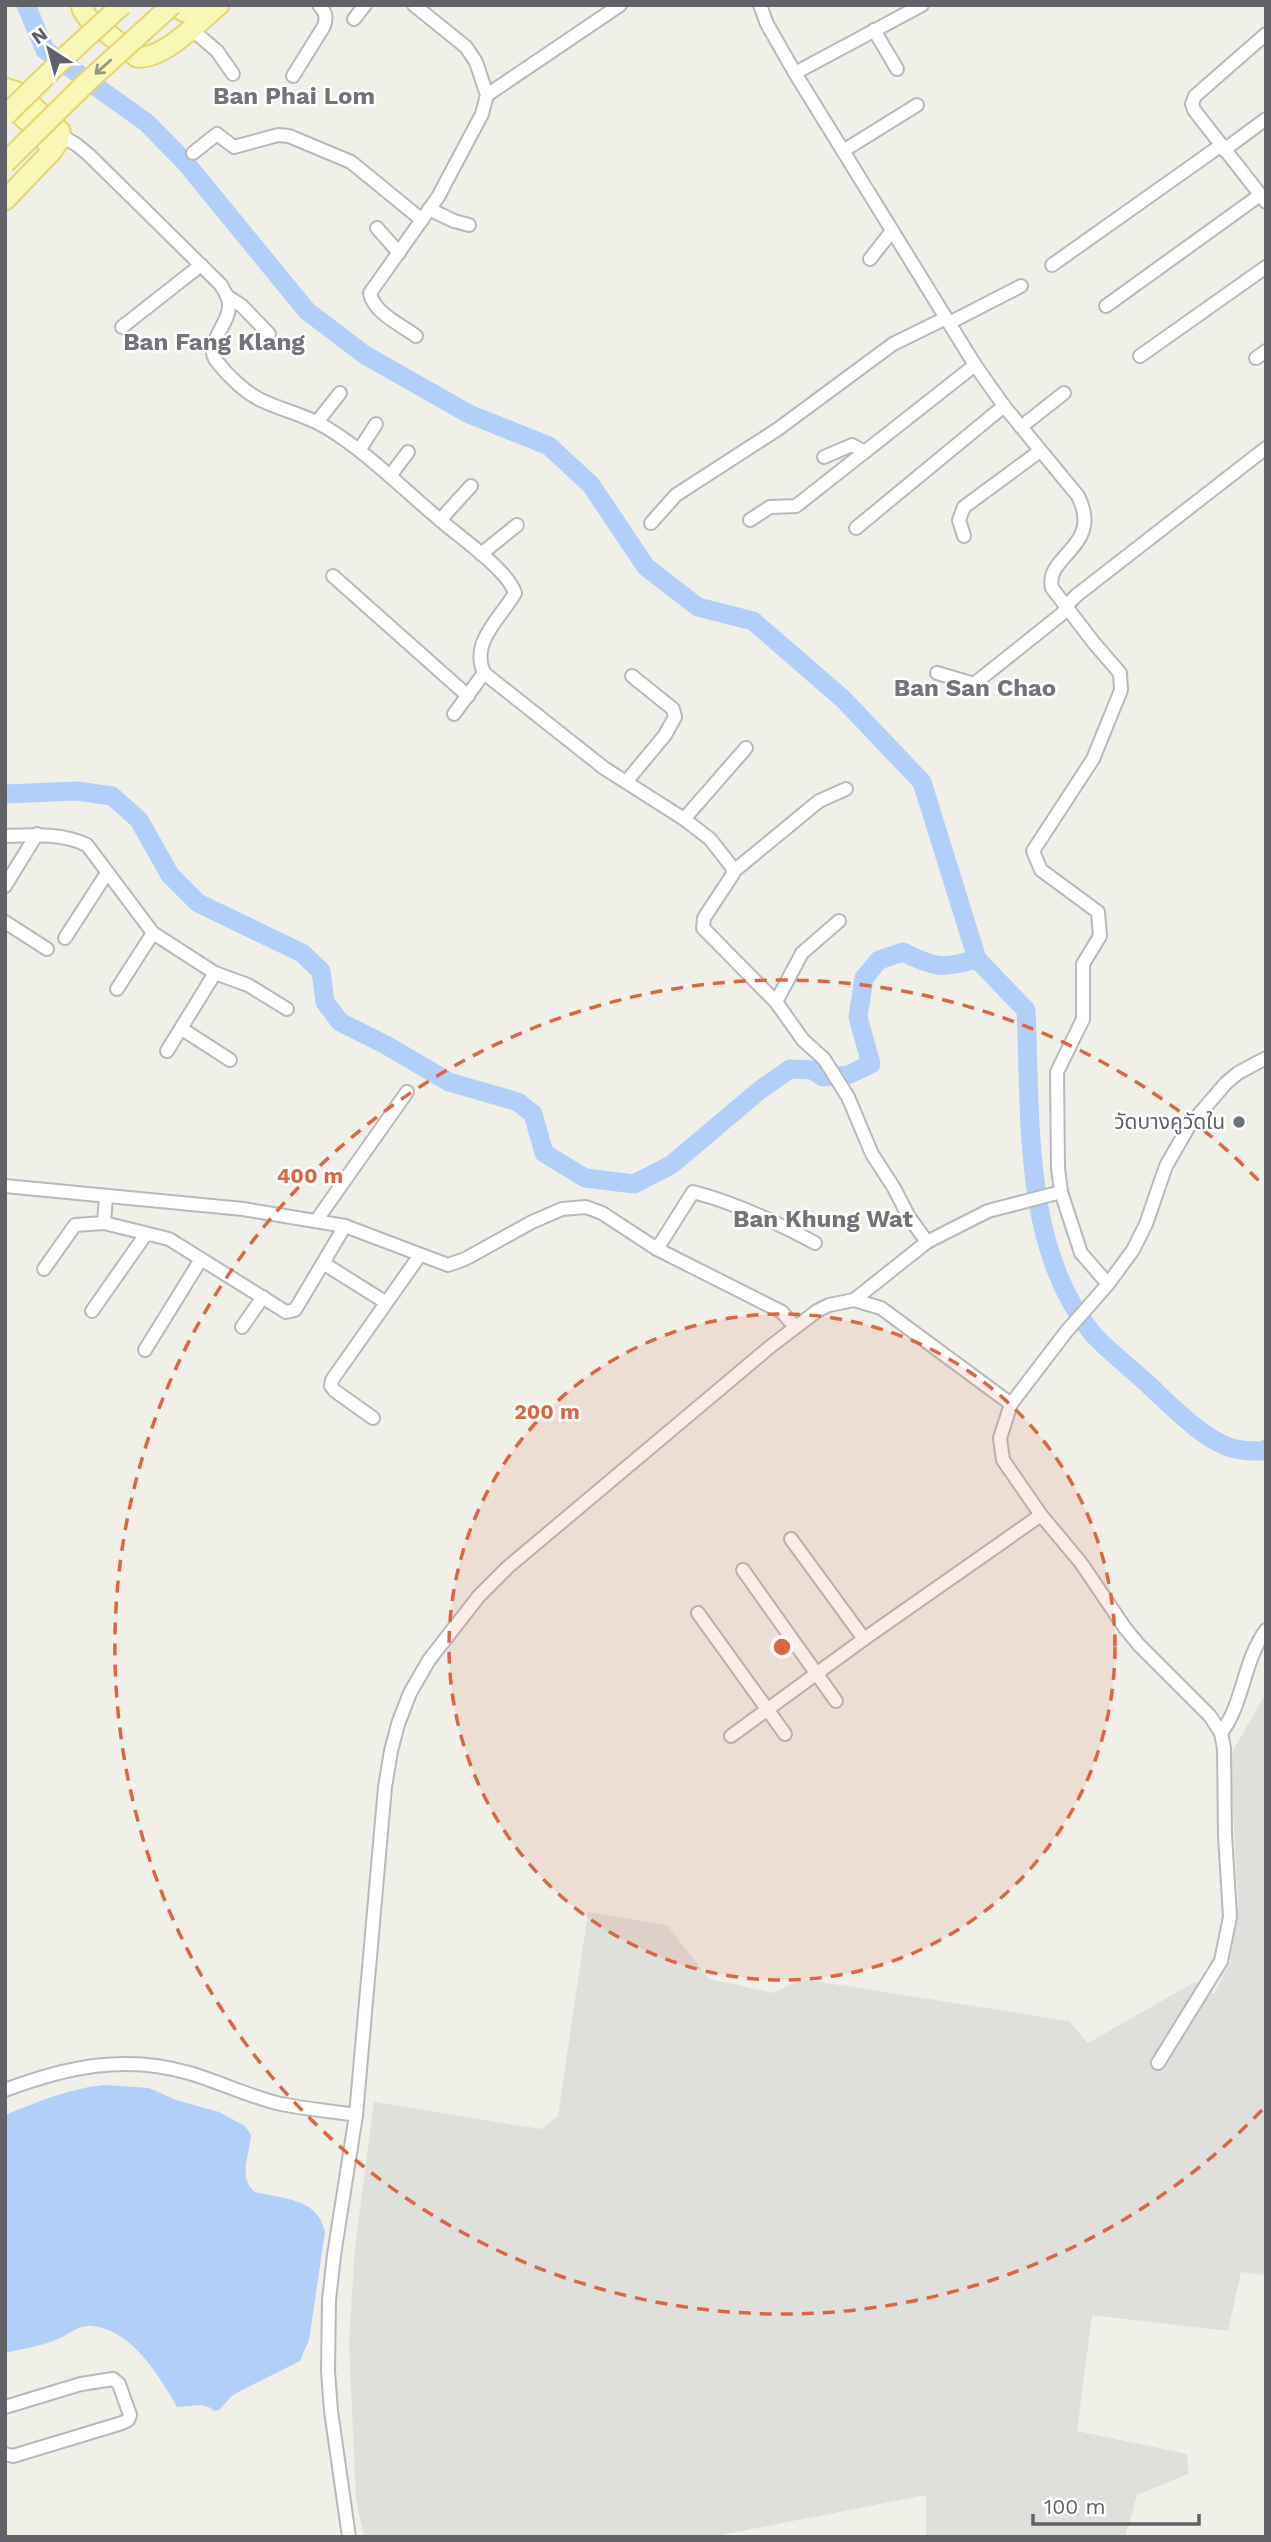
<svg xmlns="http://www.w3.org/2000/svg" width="1271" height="2542" viewBox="0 0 1271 2542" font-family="'Work Sans','Noto Sans Thai',sans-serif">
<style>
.industrial{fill:#dfdfdb}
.water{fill:#b1cff8}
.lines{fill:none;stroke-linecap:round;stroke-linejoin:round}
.river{stroke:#b1cff8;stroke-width:19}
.street-casing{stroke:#b8b9bd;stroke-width:16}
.primary-casing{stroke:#e6d56c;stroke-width:23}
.street{stroke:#fff;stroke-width:12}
.primary{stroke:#f8f7b6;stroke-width:19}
.primary-bridge-casing{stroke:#e6d56c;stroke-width:23;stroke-linecap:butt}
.primary-bridge{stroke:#f8f7b6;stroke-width:19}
.oneway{stroke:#959683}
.ring{fill:none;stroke:#db6644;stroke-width:3.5;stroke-dasharray:12 9}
.worship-dot{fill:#6b7280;stroke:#fff;stroke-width:2.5}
.labels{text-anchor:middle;stroke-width:5;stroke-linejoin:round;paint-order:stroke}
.worship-label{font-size:21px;fill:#5b616d;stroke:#fff;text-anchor:end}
.quarter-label{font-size:24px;font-weight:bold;fill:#717479;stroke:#fff}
.centre{fill:#db6644;stroke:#fff;stroke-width:3.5}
.ring-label{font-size:21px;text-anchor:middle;font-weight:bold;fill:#db6644;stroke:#fff;stroke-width:5;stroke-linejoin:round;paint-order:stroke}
</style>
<rect width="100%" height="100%" fill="#f0f0e9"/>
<path class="industrial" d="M1266,1693V2275L1241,2272L1228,2331L1092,2315L1077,2431L1187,2454L1188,2474L1137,2495L1125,2537H926V2495L710,2537H364L356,2499L349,2342L355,2247L374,2102L541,2129L558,2116L588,1912L667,1925L709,1979L774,1993L801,1979L1069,2021L1088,2043L1195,1982L1214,1994L1230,1962L1238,1904L1230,1756Z"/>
<path class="water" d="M105,2085L149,2088L176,2100L219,2112L245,2126L251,2135C250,2154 237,2178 255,2192C284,2199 318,2198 325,2232L309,2340L300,2361L240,2391L232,2396L219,2410L214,2411L211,2408L202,2405L177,2407C160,2377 132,2330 93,2326C79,2324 70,2334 58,2339C42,2346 22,2349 5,2353V2115C38,2102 69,2088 105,2085Z"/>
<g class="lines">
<g class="river">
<path d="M26,5L45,50L147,123L185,162L307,311L365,355L469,414L549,446L591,485L646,567L698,607L753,621L843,699L922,782L977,959L1026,1010C1031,1114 1022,1248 1092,1333C1109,1352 1132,1369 1151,1387C1172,1407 1207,1443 1236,1449C1244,1451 1254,1451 1262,1451L1266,1449"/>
<path d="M5,794L77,791L112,796L139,820L170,875L198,903L302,953L321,971L325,1002L340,1022L386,1045L449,1082L518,1102L533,1114L544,1153L585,1178L634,1184L671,1165L760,1090L790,1069L812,1070L823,1077L848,1075L871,1064L858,1017L864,978L879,960L903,952C935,968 943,969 977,959"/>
</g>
<defs>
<g id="street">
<path d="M414,5L466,47L476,62L487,95L482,114L438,197L370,293C373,312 401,325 416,336"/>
<path d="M760,5L767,24L795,73L975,365L1004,406L1078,496C1104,547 1044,555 1052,588L1094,643L1120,673L1121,690L1093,759L1033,851L1041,870L1098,912L1100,936L1083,964V1019L1057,1072L1058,1168L1061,1192L1081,1253L1108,1284"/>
<path d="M354,19L365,5"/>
<path d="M190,28L217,51L233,74"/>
<path d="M874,30L897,69"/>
<path d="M1266,34L1195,96L1192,104L1194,110L1266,202"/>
<path d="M795,73L922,5"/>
<path d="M293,76L324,26C327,17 326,13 319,5"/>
<path d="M487,95L620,5"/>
<path d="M60,135L77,145L89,155L221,285C224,291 229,297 229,304C231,325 201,344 218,363C229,377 247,394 263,401C284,411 307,415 327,428C368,453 402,488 439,519C458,536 508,570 515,593C500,619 470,642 484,673L604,768L684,819L710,839L732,867L733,874L704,918L703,928L776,1002L803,1040L824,1059L848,1097L872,1154L894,1188L909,1217L927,1242"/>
<path d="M1224,150L1266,119"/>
<path d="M843,151L917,105"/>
<path d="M193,153L217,134L234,147L278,135L289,136L351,162L422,220"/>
<path d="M429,209L454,221L469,225"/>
<path d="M377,228L399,253"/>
<path d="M870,259L892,231"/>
<path d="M1052,265L1220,146"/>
<path d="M227,296L242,306L269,334"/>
<path d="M1106,306L1260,195"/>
<path d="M949,323L1021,286"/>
<path d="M122,327L201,265"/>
<path d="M1140,356L1266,267"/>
<path d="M1256,358L1266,351"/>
<path d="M317,422L340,393"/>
<path d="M1021,427L1064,393"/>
<path d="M360,449L376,424"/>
<path d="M824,457L852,445L865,452"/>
<path d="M390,476L408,452"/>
<path d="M440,520L471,486"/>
<path d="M750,520L770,507L796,506L975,365"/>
<path d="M651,523L676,495L778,429L893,344L946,318"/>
<path d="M856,528L1004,406"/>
<path d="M964,536L959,520L964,507L1040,451"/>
<path d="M481,554L517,525"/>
<path d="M333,576L468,696"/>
<path d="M937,673L974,684L1063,613L1066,606L1077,595L1266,448"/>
<path d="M454,714L484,673"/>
<path d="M626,782L665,735L675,717L673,709L632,676"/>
<path d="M684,819L746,748"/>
<path d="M5,836C33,835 62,833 87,845L153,933L215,973L248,985L287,1009"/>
<path d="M734,871L819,801L846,789"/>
<path d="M5,886L37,834"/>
<path d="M5,922L47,949"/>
<path d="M65,938L107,873"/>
<path d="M117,989L153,933"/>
<path d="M776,1002L802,953L839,921"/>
<path d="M182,1029L230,1060"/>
<path d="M167,1051L215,973"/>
<path d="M5,1186L243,1209L345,1226L448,1265L465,1259L532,1222L562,1209L586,1207L602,1213L657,1249L782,1312L795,1327"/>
<path d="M316,1221L407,1092"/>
<path d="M104,1223L106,1197"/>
<path d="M657,1249L693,1192C736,1203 776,1222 815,1243"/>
<path d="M323,1263L385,1302"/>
<path d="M44,1269L75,1225L104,1223L169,1239L286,1312L295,1310L345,1226"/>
<path d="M854,1300L927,1242L988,1211L1061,1192"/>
<path d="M92,1311L146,1234"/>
<path d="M242,1327L263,1297"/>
<path d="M145,1350L200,1261"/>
<path d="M373,1418L335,1391L331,1386L332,1380L420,1255"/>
<path d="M791,1539L864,1639"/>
<path d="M743,1570L836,1701"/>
<path d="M698,1613L785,1734"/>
<path d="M1221,1733C1244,1703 1243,1661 1266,1630"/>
<path d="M731,1736L864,1639L1041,1515"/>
<path d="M1158,2063L1221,1961L1230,1917L1225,1835L1224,1748L1221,1733L1210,1716L1139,1645L1125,1628L1081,1563L1041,1515L1003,1460L1000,1438L1011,1404L1066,1332L1108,1284L1133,1250L1146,1224L1166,1166L1189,1126L1226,1083L1238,1073L1266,1058"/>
<path d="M5,2090C66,2067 125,2054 189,2073C220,2082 250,2097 281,2104C306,2109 331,2111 356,2115"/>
<path d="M5,2407L81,2384L113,2379L119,2384L130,2415L128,2420L122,2423L13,2456L5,2454"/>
<path d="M349,2537L331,2411L328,2371L329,2300L334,2255L356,2115L385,1787L391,1751L398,1724L410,1693L429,1660L479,1596L508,1567L771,1346L817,1311L829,1305L854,1300L881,1308L1011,1404"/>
</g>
<g id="primary">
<path d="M83,5L82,9L88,18L137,57C163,60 198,22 219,5"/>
<path d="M172,5L185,12L212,5"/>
<path d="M5,88L17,92L60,131L58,142L52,151L5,200"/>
<path d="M5,100L43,136L46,142"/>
</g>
</defs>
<use href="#street" class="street-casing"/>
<use href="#primary" class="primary-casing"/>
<use href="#street" class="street"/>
<use href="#primary" class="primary"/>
<defs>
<g id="primary-bridge">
<path d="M5,116L66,56L122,5"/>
<path d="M5,163L87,82L172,5"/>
</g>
</defs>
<use href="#primary-bridge" class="primary-bridge-casing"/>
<use href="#primary-bridge" class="primary-bridge"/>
</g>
<defs><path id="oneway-shaft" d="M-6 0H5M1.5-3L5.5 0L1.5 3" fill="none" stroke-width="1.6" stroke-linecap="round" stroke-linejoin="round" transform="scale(1.75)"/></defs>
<use class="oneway" href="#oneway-shaft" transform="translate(103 67) rotate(138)"/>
<circle cx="782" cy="1647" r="333" fill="#db6644" fill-opacity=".12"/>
<g class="ring">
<circle cx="782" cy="1647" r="333"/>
<path d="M1262 2110A667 667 0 1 1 1262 1184"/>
</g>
<circle class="worship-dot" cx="1239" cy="1122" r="7"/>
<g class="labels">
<g class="worship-label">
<text x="1225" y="1129">วัดบางคูวัดใน</text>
</g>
<g class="quarter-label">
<text x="294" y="104">Ban Phai Lom</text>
<text x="214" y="350">Ban Fang Klang</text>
<text x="975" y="696">Ban San Chao</text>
<text x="823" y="1227">Ban Khung Wat</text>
</g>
</g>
<circle cx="782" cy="1647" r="10" class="centre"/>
<g class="ring-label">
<text x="310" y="1183">400 m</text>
<text x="547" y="1419">200 m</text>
</g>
<rect width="1271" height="2542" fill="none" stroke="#606267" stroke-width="14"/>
<g transform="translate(49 49) rotate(324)" stroke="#ffffff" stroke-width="5" paint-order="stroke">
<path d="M0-5L12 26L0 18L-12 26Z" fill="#606267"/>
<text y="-10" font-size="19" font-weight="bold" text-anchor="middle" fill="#606267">N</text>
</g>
<path d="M1033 2514v10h166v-10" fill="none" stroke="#606267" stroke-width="3.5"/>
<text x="1044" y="2514" font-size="21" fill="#606267" stroke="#ffffff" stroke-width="5" paint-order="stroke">100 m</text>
</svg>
